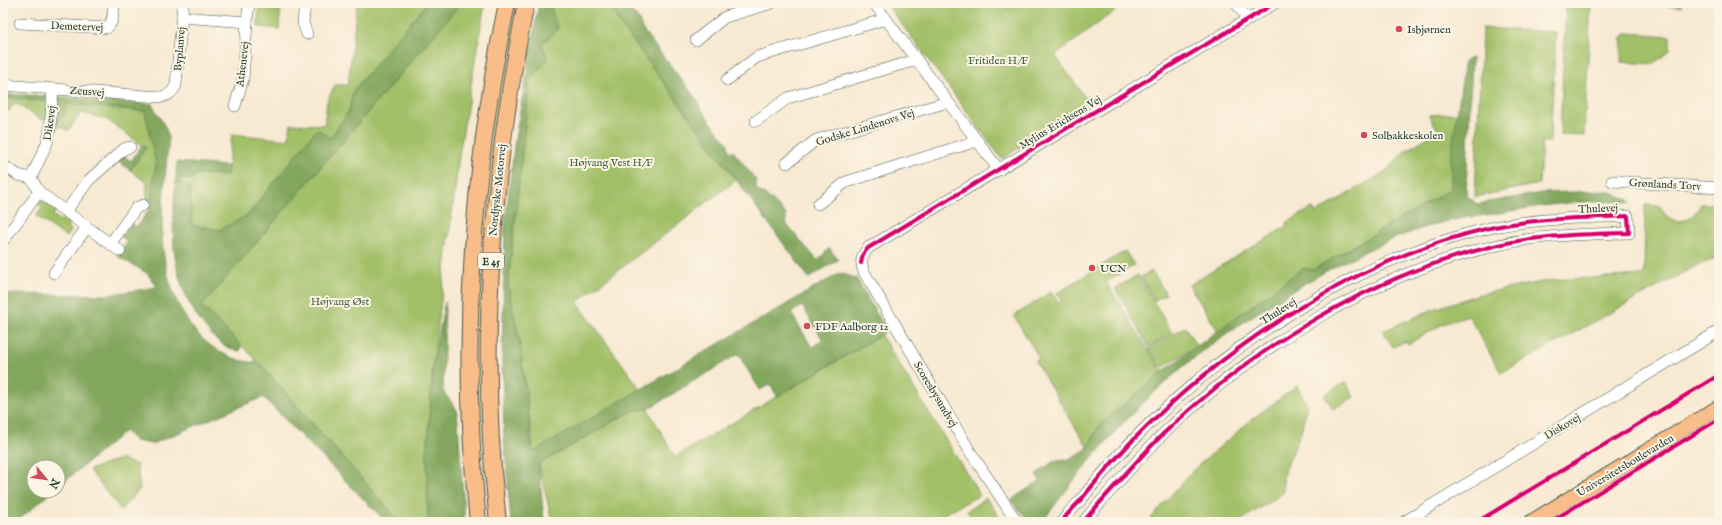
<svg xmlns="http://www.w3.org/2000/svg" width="1722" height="525" viewBox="0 0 1722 525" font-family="'IM FELL English',serif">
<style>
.green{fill:#a2c067;stroke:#607e4e}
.forest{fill:#81a65c;stroke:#507248;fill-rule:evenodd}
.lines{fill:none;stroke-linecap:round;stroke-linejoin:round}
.minor-casing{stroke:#40574c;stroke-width:12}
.major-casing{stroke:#40574c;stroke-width:16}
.highway-casing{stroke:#40574c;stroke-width:18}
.minor{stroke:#fff;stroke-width:11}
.major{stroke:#f8bd88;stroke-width:14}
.highway{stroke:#f8bd88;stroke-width:16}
.cycleway-casing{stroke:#fcf5e5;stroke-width:6}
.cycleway{stroke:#d6006c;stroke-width:4}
.poi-dot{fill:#d1495b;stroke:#fcf5e5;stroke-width:1.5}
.labels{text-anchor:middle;stroke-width:4;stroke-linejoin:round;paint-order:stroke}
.shield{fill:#fcf5e5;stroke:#617469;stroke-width:1}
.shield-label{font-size:10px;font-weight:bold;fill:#1f3d34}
.street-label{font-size:11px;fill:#1f3d34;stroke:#fcf5e5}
.poi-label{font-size:11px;fill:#1f3d34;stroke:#fcf5e5;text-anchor:start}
.park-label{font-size:11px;fill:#405e41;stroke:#fcf5e5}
</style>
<rect width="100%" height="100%" fill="#fcf5e5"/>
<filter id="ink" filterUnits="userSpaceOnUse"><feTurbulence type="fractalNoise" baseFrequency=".025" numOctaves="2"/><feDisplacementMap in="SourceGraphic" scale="8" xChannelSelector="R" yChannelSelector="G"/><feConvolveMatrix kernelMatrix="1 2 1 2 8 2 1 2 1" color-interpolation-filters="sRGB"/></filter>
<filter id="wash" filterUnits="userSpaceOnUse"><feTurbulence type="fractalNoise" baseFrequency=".012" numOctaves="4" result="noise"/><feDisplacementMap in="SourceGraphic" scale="16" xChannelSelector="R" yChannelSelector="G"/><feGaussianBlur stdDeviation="0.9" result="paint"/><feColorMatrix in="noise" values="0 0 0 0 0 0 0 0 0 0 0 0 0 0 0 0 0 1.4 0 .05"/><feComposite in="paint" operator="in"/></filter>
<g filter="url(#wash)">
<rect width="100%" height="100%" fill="#f8e9d2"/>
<g class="green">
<path d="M357,3H427L353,91L349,111L330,139L317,129L248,215L220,230L192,225L190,186L179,183V177L191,180L195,174L227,175L232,134L288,140L291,124L324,125L327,101L335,85H348Z"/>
<path d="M461,3H485L460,149L433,364L427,456L428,522H400L259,363L202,306Z"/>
<path d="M552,3H605L736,180L577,302L641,390L533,453L520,343L508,285L530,78L548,60L542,44L558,29L550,6Z"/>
<path d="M886,3H1126L1055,55L1088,102L1002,159Z"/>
<path d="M1566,3H1591L1584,136L1560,135Z"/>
<path d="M1601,3H1682L1681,7Z"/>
<path d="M259,5L281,6L279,29L258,27Z"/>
<path d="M1482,28L1556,32L1550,142H1542L1539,184L1475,197Z"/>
<path d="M1627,33L1670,36V50L1653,64L1621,62L1622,37Z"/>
<path d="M3,98L48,101L46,120L40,119L17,104L13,105L3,119Z"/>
<path d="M67,104L145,111L156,164L150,208L147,200V183L130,170L146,148L106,119L81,113L68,131L63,127H56L57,119H61Z"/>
<path d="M1459,113L1451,189L1313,270L1218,331L1189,285L1287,226L1286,223L1312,208L1316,213L1386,171L1405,151L1438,131L1429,115Z"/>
<path d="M42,200L57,209L53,215L61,221L66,216L68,218L67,221L70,223L67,227L71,230L66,237L36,216L42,208L37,203Z"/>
<path d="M1701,204H1719V257L1694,267L1501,373L1468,315L1441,325L1408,344L1406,341L1393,347L1383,331L1431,310L1480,294L1552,280L1644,275L1645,205L1660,206C1670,228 1691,224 1701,204Z"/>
<path d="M1125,251L1134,265L1106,282L1162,372L1099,426L1088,448L1035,361L1039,358L1014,316L1051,292L1059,303L1061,301L1057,293Z"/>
<path d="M1152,271L1166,294L1155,301L1141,277Z"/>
<path d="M1138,275L1172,333L1149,347L1115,289Z"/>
<path d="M1185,327L1197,346L1161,368L1149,349Z"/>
<path d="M881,335L980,495L942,515L946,522H552L539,464L632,411L648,409L675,457Z"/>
<path d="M1346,382L1354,397L1333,409L1324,395Z"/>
<path d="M1297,386L1307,405L1301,432L1283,476V493L1239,522H1148L1192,471L1251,420Z"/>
<path d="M120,459L137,465L140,489L121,510L89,470Z"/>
<path d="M986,498L1003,522H975L967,511Z"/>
</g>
<g class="forest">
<path d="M427,3H461L202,306L241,345L240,351C226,350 212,337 204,326C164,274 173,223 177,162L228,166L227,175L195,174L191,180L179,178V183L190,185L192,225L220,230L248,215L317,129L331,138L349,111L353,91Z"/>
<path d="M539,3H552L550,6L558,29L542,44L548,60L530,78L508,285L520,343L533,452L840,273L856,278L887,331L777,396L770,384L760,390L738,354L648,409L631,411L539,464L544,522H511L504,440L502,360L505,224L515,139ZM802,306L823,340L812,347L791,313Z"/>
<path d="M605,3H625L639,20L642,29L698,101L700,108L728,144L729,151L734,152L756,180V190L766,195L785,213L787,225L818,261L829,248L838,260L809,278Z"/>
<path d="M1472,58L1466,195L1477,204L1542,193L1608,191L1629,200L1631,203C1590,199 1547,204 1506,212C1482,216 1456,218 1433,225C1379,241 1329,268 1281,298C1246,320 1210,344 1178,371C1126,415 1082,468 1042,522H1030L1011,501L1018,495L1040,481L1036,474L1054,461L1069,460L1088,448L1099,426L1162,372L1303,268L1313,270L1451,189V156L1465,60Z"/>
<path d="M3,94L48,96V101L3,98Z"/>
<path d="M58,97L152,104C157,114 166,125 168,136C170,142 167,151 167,157C165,181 162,206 162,230C162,288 192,360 259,363L400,522H386L263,397L152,444L135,441L125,431L58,487V467H34V491H53L16,522H3V294L107,295L157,287L147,273L117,256L127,241L121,237L131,223L137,227L150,208L156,164L145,111L67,104L64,116L61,119H57Z"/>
<path d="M142,145L146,148L130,170L118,161L124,156L131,161Z"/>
<path d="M445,302L443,391L457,410L465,522H428L427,456L433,364Z"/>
</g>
</g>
<g filter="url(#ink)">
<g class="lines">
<defs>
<g id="minor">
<path d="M305,3L303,23L307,34"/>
<path d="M874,3L999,170"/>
<path d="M1236,3L1248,20"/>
<path d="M182,17L247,22L249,3"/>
<path d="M20,23L107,28C114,22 113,12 114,3"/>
<path d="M696,40L725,17L772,3"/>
<path d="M727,80L757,57L886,19"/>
<path d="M3,85L159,97C167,97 173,92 176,85L183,3"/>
<path d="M235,106L243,79L247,22"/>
<path d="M756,121L788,98L916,60"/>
<path d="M787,163L816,140L948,102"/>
<path d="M3,165L18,175L31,178L39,192L120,251"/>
<path d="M31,178L47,143L50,129L53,89"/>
<path d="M1612,181L1719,188"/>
<path d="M818,204L846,182L977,141"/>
<path d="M66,211L89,180L124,149L130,147"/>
<path d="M3,241L39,192"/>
<path d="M110,244L136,208L143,205"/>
<path d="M54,273L87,227"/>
<path d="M1017,522L971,453L864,272C860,262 861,257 868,248L1275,3"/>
<path d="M1062,522C1065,516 1073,508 1079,502C1096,481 1113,461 1132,441C1228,343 1359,257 1494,227C1539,218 1583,218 1628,216L1629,233C1585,234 1540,235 1498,245C1373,274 1255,346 1163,434C1135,462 1109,492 1083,522"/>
<path d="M1404,522L1719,331"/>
</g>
<path id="major" d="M1531,522L1719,407"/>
<g id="highway">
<path d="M478,522C460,348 471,174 507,3"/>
<path d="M498,522C478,348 491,174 526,3"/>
</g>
</defs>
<use href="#minor" class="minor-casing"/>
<use href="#major" class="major-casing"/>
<use href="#highway" class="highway-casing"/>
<use href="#minor" class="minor"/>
<use href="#major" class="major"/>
<use href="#highway" class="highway"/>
<defs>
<g id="cycleway">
<path d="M861,263L863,254L868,248L1275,3"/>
<path d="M1062,522C1065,516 1073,508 1079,502C1096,481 1113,461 1132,441C1228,343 1359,257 1494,227C1539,218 1583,218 1628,216L1629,233C1585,234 1540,235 1498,245C1373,274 1255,346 1163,434C1135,462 1109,492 1083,522"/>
<path d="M1477,522L1719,375"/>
<path d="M1550,522L1719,419"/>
</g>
</defs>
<use href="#cycleway" class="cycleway-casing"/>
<use href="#cycleway" class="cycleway"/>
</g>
</g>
<g class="poi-dot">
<circle cx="1399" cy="29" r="4"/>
<circle cx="1364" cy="135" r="4"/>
<circle cx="1092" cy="268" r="4"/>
<circle cx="807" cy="326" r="4"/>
</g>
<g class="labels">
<rect class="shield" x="478" y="253" width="26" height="16" rx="3"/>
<g class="shield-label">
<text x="491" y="265">E 45</text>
</g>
<g class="street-label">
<text transform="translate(77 26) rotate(2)" y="4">Demetervej</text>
<text transform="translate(179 49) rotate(-85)" y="4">Byplanvej</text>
<text transform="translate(242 64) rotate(-83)" y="4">Athenevej</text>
<text transform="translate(87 91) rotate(4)" y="4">Zeusvej</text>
<text transform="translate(1060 122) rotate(-31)" y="4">Mylius Erichsens Vej</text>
<text transform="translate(49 123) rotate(-82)" y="4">Dikevej</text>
<text transform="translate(865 127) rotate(-17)" y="4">Godske Lindenovs Vej</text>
<text transform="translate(1665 184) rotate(3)" y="4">Grønlands Torv</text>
<text transform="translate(497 190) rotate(-84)" y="4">Nordjyske Motorvej</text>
<text transform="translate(1598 208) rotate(-2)" y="4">Thulevej</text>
<text transform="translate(1278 311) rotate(-32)" y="4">Thulevej</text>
<text transform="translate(936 394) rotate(59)" y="4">Scoresbysundvej</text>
<text transform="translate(1562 426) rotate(-31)" y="4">Diskovej</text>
<text transform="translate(1625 465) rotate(-31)" y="4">Universitetsboulevarden</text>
</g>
<g class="poi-label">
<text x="1407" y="33">Isbjørnen</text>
<text x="1372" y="139">Solbakkeskolen</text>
<text x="1100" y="272">UCN</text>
<text x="815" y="330">FDF Aalborg 12</text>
</g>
<g class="park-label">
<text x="998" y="64">Fritiden H/F</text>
<text x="611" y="166">Højvang Vest H/F</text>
<text x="340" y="305">Højvang Øst</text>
</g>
</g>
<rect width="1722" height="525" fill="none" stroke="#fcf5e5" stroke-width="16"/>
<g transform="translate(46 479) rotate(119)"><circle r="19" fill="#fcf5e5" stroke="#a4ab9e"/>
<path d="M0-3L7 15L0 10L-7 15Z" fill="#d1495b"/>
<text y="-6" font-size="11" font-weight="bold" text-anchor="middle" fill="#1f3d34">N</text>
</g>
</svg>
